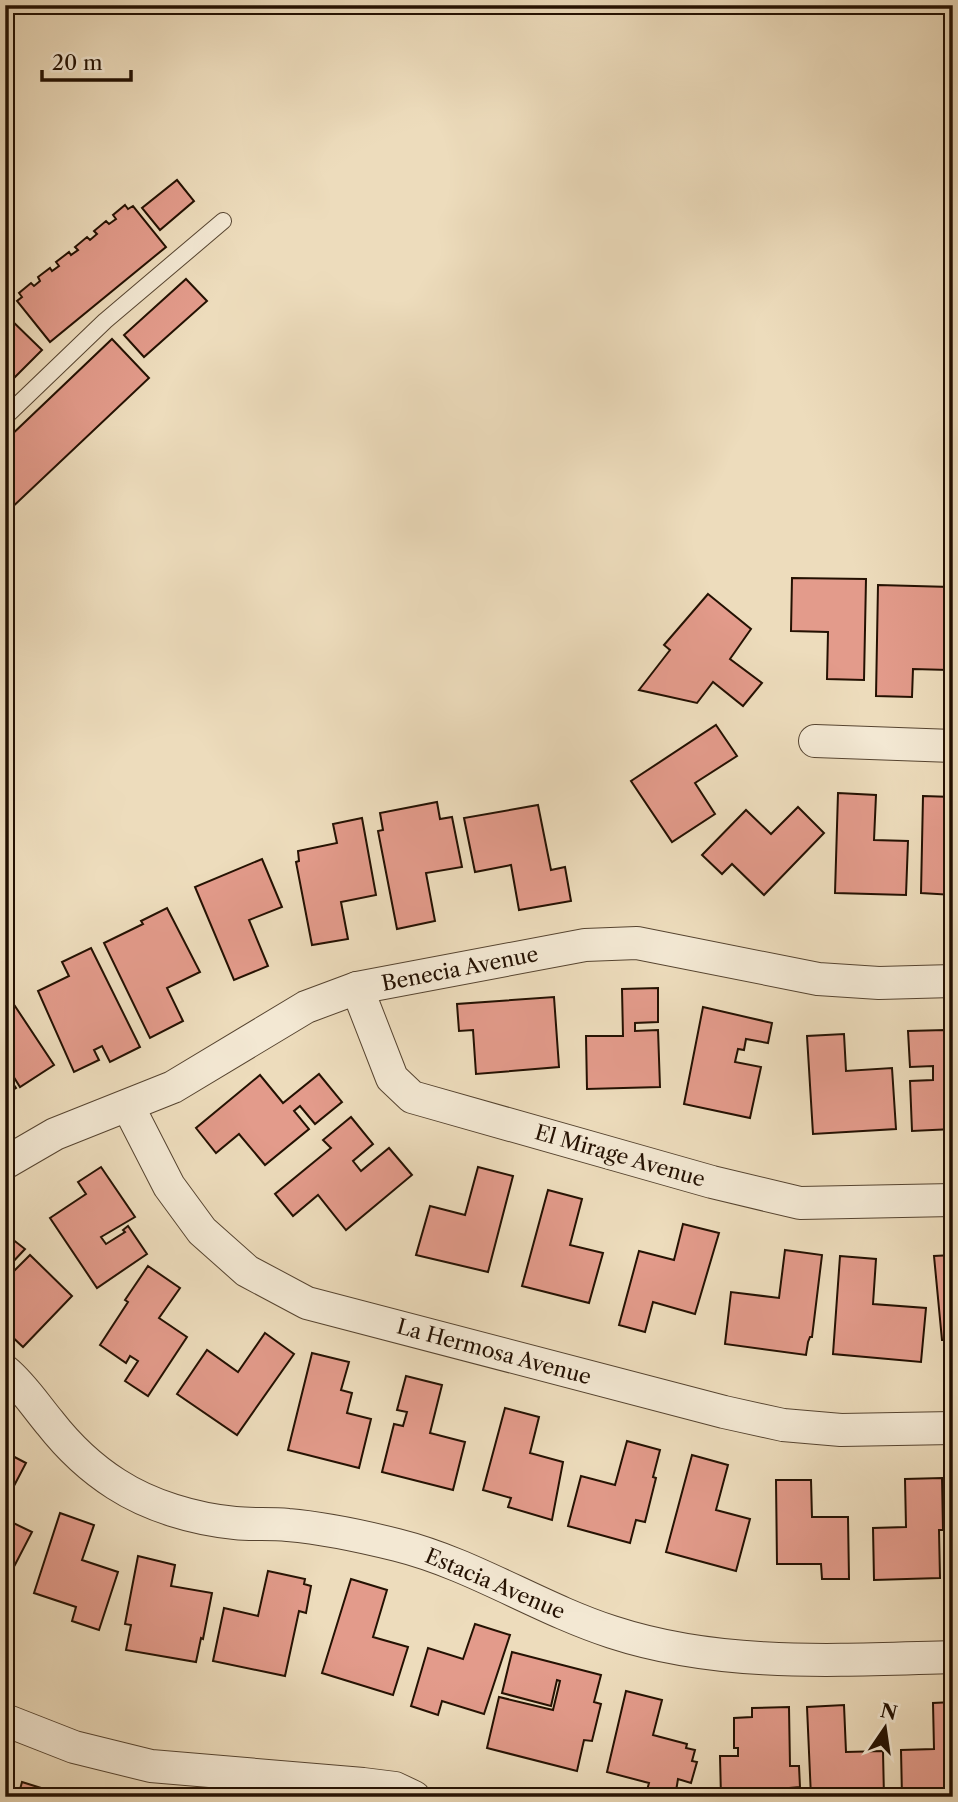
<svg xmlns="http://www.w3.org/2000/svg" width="958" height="1802" viewBox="0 0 958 1802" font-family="'Libre Caslon Text',serif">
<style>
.building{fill:#e39b8b;stroke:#241102;stroke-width:2}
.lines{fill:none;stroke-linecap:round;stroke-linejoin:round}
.lane-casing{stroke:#564430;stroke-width:18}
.street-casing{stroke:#564430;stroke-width:34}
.lane{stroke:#f3e8d3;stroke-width:16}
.street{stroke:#f3e8d3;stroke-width:32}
.labels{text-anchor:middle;stroke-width:7;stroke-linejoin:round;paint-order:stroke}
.street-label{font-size:21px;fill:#241102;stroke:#f3e8d3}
</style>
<rect width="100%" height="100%" fill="#eddcbc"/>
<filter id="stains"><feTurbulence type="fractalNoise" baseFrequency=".00286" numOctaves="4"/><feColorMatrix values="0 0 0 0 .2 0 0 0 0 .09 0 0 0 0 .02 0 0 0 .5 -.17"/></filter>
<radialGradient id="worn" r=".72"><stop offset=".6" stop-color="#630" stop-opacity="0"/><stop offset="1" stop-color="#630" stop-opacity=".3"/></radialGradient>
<g class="building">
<path d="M177,180L194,201L160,230L142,208Z"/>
<path d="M125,205L128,209L133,206L166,247L50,342L17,301L22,297L19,293L31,283L34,286L40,281L38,277L50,268L52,271L59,266L56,262L69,252L71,255L78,250L75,247L87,237L90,240L97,234L94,231L106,221L109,224L116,219L113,215Z"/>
<path d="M186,279L207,301L144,357L124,335Z"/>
<path d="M5,314L42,350L5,387Z"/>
<path d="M112,339L149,378L5,514V441Z"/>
<path d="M792,578L866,579L864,680L827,679L828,632L791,631Z"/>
<path d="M878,585L951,587L949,670L913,669L912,697L876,696Z"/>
<path d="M708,594L751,629L730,659L762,683L743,706L713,682L697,703L639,690L670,650L664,645Z"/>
<path d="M716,725L737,756L695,783L715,814L672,842L631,781Z"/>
<path d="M838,793L876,795L874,840L908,841L906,895L835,893Z"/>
<path d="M923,796L953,797V895L921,893Z"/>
<path d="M437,802L440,819L452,817L462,867L426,873L435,921L397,929L378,831L383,830L380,813Z"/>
<path d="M538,805L551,870L565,867L571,901L519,910L511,865L475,872L464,818Z"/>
<path d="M798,807L824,833L764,895L732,864L722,874L702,855L746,810L771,834Z"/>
<path d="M362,818L376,895L341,902L348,939L312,945L296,862L299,861L298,851L337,843L333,824Z"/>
<path d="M262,859L282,907L249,920L268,966L234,980L195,887Z"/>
<path d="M167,908L200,972L167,988L183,1021L150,1038L104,943L143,924L141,921Z"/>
<path d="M91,948L140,1047L110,1062L102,1046L94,1050L99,1060L74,1072L38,991L69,976L62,962Z"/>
<path d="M658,988V1022L635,1023V1031L658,1030L660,1087L587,1089L586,1036H623L622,989Z"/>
<path d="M5,991L54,1065L20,1087L5,1063Z"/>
<path d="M554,997L559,1067L476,1074L473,1030L459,1031L457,1004Z"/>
<path d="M703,1007L772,1023L768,1043L746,1039L744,1050L738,1049L735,1062L761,1067L750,1118L684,1104Z"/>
<path d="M945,1030L947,1080H953V1129L912,1131L910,1081L933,1080V1066L910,1067L908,1031Z"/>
<path d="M844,1034L846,1071L892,1068L896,1129L813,1134L807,1036Z"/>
<path d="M5,1072L16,1088L5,1095Z"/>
<path d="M319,1074L342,1102L315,1124L300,1106L294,1111L309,1129L265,1165L239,1134L216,1153L196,1128L260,1075L283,1103Z"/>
<path d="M351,1117L373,1144L353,1161L361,1171L389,1148L412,1175L346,1230L318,1195L293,1216L275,1194L331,1148L323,1140Z"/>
<path d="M101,1167L135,1217L101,1237L106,1244L125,1232L123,1230L128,1226L147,1254L97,1288L50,1218L86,1194L78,1182Z"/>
<path d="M478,1167L513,1176L488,1272L416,1255L430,1206L465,1215Z"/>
<path d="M548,1190L582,1199L570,1245L603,1253L589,1303L522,1286Z"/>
<path d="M683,1224L719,1233L695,1314L653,1302L645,1332L619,1325L639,1251L674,1260Z"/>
<path d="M5,1231L8,1234L7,1235L25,1249L9,1266L14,1271L30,1255L72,1296L23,1347L5,1330V1287L8,1284L5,1281Z"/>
<path d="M785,1250L822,1255L812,1337H810L808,1342L806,1355L725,1344L731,1292L779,1298Z"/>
<path d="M953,1255V1340H942L934,1256Z"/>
<path d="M840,1256L876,1259L873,1304L926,1308L921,1362L833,1354Z"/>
<path d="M148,1266L180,1288L159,1318L187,1337L148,1396L125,1381L138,1361L130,1356L126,1363L100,1345L128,1302L125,1300Z"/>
<path d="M265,1333L294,1354L237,1435L177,1394L207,1350L238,1372Z"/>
<path d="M312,1353L349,1362L341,1390L352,1393L347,1413L371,1419L359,1468L288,1450Z"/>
<path d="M406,1376L442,1385L430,1433L465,1442L453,1490L382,1472L394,1424L403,1426L407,1412L397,1410Z"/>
<path d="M505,1408L539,1417L530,1453L563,1462L552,1520L508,1507L511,1498L483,1490Z"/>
<path d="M627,1441L660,1450L653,1477L656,1478L645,1522L636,1520L630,1543L568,1526L581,1476L615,1485Z"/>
<path d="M5,1452L26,1463L5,1503Z"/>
<path d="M692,1455L728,1465L716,1510L750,1519L736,1571L666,1552Z"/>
<path d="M942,1478L943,1530H939L940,1578L874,1580L873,1528L906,1527L905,1479Z"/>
<path d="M776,1480H811L812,1517H848L849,1579H822L821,1564H777Z"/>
<path d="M60,1513L94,1525L82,1560L118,1572L99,1630L72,1621L76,1607L34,1593Z"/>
<path d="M5,1519L32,1532L5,1584Z"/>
<path d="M138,1556L175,1565L171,1586L212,1593L203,1639L201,1638L196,1662L126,1650L131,1625L125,1624Z"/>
<path d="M268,1571L305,1579L304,1584L311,1586L306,1613L299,1611L285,1676L213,1661L224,1608L258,1616Z"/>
<path d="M351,1579L387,1590L373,1637L408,1647L393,1695L322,1673Z"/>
<path d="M475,1624L510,1635L484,1714L442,1701L438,1715L411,1706L428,1648L463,1659Z"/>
<path d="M512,1652L601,1675L594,1702L601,1704L592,1741L584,1740L577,1771L487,1748L499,1697L553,1710L560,1681L557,1680L551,1706L502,1693Z"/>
<path d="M626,1691L662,1700L653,1735L687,1744L686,1748L695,1750L692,1761L697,1762L691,1783L678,1779L675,1797H645L649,1783L607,1772Z"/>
<path d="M953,1702V1797H902L901,1750L934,1749L933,1703Z"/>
<path d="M844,1705L846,1752L883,1751L884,1797H811L807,1707Z"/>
<path d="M789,1707L790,1766H799L800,1787L790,1788V1797H721L720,1756H738V1748H734V1718L752,1717V1708Z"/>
<path d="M22,1782L57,1793L56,1797H18Z"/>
</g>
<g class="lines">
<defs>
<path id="lane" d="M5,417L105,321L223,221"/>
<g id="street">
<path d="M815,741L953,746"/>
<path d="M357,988L392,1078L412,1097L712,1182L800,1203L953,1200"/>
<path d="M128,1106L169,1186L202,1231L247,1271L307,1303L724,1412L783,1425L841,1430L953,1428"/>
<path d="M5,1163L55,1134L173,1087L306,1007L357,988L585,945L637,943L818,979L879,983L953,981"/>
<path d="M5,1371C23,1386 35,1405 50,1423C68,1446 91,1468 116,1484C150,1506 194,1519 235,1523C253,1525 270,1523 288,1525C324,1528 361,1536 397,1545C473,1564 538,1608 612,1632C722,1668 839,1660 953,1657"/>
<path d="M5,1720L74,1747L151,1766L363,1784L395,1788L414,1797"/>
</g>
</defs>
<use href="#lane" class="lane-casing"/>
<use href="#street" class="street-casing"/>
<use href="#lane" class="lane"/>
<use href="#street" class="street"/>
</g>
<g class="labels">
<g class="street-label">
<text transform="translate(460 969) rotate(-11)" y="7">Benecia Avenue</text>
<text transform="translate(620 1156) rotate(16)" y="7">El Mirage Avenue</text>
<text transform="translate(494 1352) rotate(15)" y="7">La Hermosa Avenue</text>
<text transform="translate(495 1584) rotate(23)" y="7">Estacia Avenue</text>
</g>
</g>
<rect width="958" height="1802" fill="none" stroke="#eddcbc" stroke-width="28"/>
<rect x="7" y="7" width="944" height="1788" fill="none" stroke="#241102" stroke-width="3.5"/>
<rect x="14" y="14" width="930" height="1774" fill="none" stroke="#241102" stroke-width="2"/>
<g transform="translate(885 1728) rotate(13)" stroke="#f3e8d3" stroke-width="5" paint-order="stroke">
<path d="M0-5L12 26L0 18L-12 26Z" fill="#241102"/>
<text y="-10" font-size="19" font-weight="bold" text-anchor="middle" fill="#241102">N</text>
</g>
<path d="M42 70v10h89v-10" fill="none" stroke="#241102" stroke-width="3.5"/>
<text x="52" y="70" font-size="21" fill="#241102" stroke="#f3e8d3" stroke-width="5" paint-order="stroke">20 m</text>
<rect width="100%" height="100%" filter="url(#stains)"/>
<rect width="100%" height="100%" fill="url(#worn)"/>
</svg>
